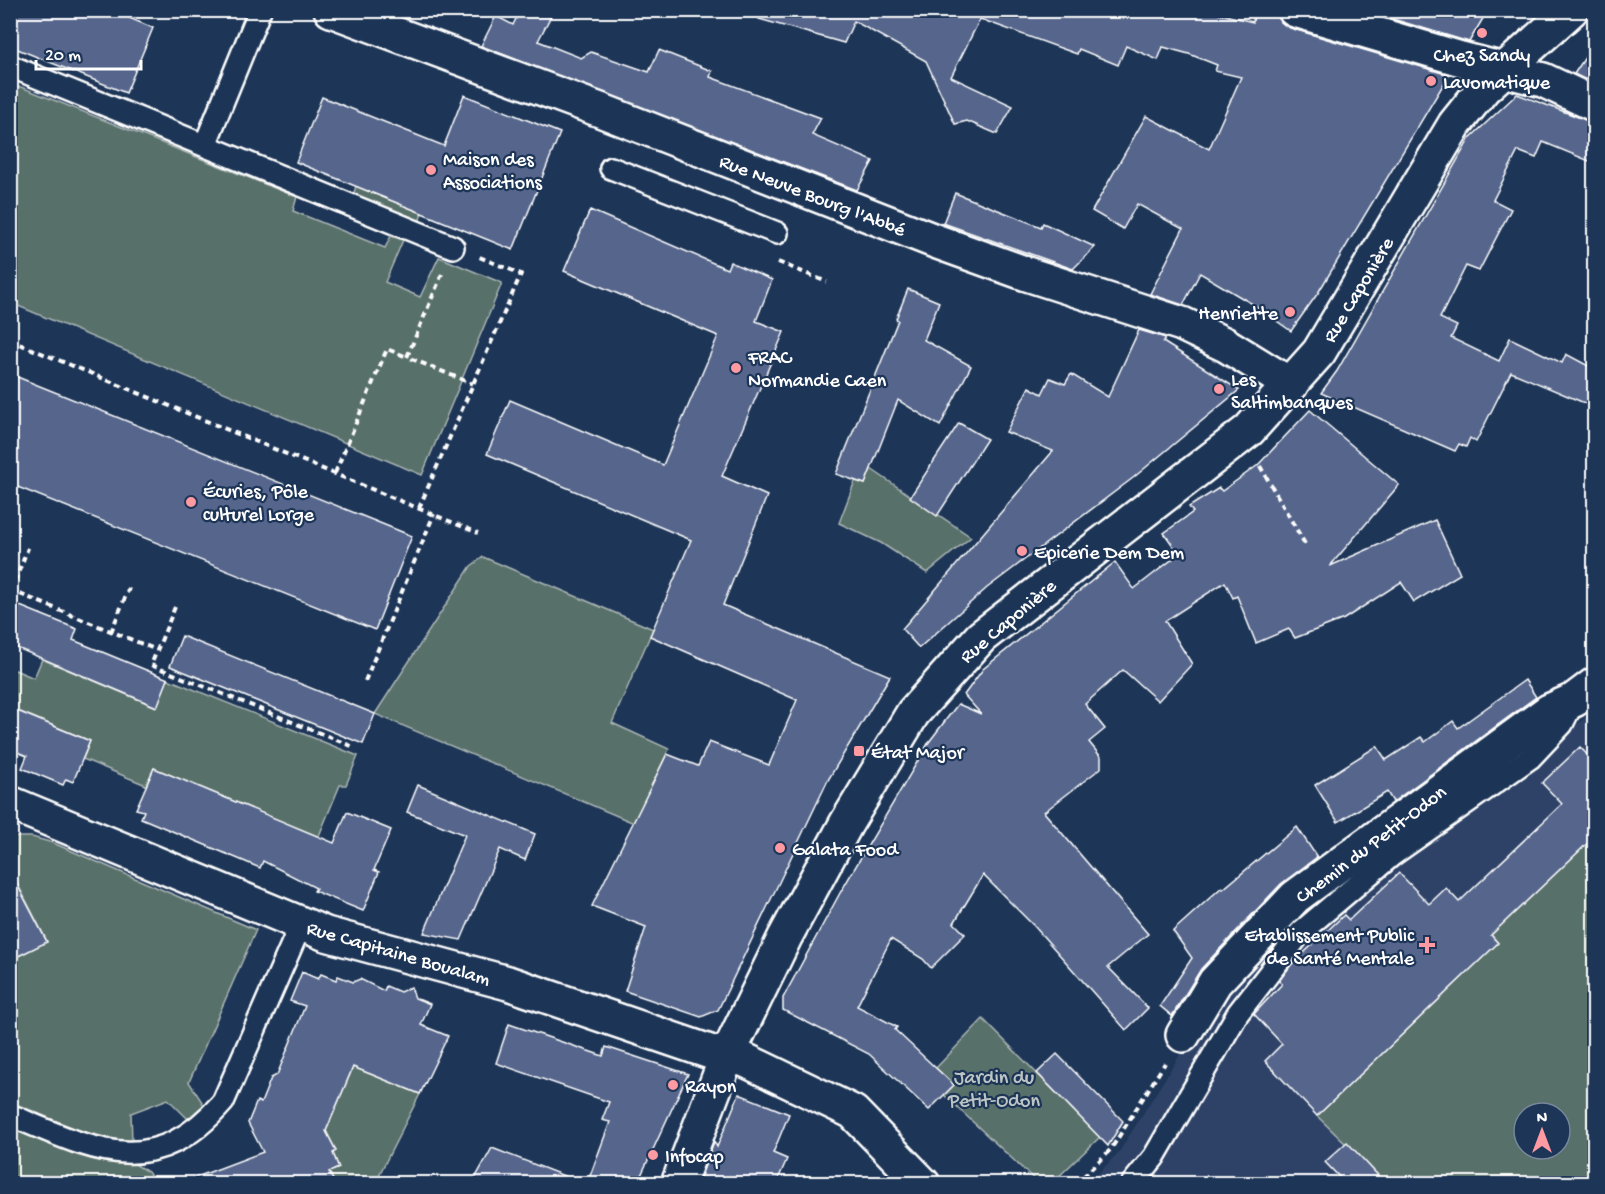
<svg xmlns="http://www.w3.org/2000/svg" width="1605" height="1194" viewBox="0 0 1605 1194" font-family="'Gochi Hand',sans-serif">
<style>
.built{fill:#2e4367;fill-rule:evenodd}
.green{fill:#586f6b;stroke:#acb7b5;stroke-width:1.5;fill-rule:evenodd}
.building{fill:#54658c;stroke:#fff;stroke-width:1.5}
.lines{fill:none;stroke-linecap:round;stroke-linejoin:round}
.service-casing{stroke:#fff;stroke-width:26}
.minor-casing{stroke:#fff;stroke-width:38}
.tertiary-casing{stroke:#fff;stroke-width:38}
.secondary-casing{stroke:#fff;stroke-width:38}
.path{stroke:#fff;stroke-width:4;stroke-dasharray:6 4.5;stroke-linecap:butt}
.service{stroke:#1d3557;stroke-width:21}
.minor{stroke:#1d3557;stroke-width:33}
.tertiary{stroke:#1d3557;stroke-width:33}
.secondary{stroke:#1d3557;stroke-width:33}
.poi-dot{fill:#ff9aa2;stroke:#1d3557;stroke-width:2}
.labels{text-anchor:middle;stroke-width:4.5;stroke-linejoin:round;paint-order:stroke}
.poi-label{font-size:20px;fill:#fff;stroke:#1d3557;text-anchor:start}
.street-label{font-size:20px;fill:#fff;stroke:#1d3557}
.park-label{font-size:20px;fill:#bcc5c4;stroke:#1d3557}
</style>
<rect width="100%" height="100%" fill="#1d3557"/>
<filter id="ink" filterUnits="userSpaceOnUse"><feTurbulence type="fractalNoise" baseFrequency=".0167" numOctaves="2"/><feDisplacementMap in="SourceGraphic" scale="12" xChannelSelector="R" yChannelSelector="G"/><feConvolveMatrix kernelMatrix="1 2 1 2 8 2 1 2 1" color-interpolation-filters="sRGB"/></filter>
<g filter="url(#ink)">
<path class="built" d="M1594,711V1183L1088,1184L1119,1152L1201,1021L1299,902L1567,732ZM1524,1113H1560V1149H1524Z"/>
<g class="green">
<path d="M11,87H21L297,197L293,211L385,248L391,236L403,240L385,282L420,297L439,257L502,283L422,475L11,303Z"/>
<path d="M356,186L422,213L419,223L353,196Z"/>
<path d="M871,469L971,537L927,573L881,543L839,523L855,481L865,484Z"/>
<path d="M483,557L653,629L612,723L669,749L634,823L375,714L471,566Z"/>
<path d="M42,659L156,707L168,679L358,756L346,785H340L311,855L154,768L146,785L83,759L90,741L11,708L10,668L34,678Z"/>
<path d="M11,837H32L53,843L256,930L189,1082L204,1105L188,1119L168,1099L131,1113L132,1141C88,1143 50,1122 11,1106V960L47,941L13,875L11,876Z"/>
<path d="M1594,837V1183H1386L1317,1116L1498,943L1491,935ZM1524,1113H1560V1149H1524Z"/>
<path d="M983,1019L1100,1137L1052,1183H1038L944,1095L953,1085L936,1068Z"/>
<path d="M353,1067L420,1094L375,1183H335L329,1172L339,1168L333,1153L336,1150L326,1131Z"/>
<path d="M10,1125L82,1154L133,1163L148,1172L156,1183H30L11,1175Z"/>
</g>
<g class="building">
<path d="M10,10H111L153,28L126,93L10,46Z"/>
<path d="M520,10H554L538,41L581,58L591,52L649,72L659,50L712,71L710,77L821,118L812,135L873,161L857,190L481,46L496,16L513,25Z"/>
<path d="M760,10H1205L1253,22L1254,10H1277L1281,22L1290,28L1449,75L1318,293L1291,331L1254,305L1200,273L1183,305L1150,294L1183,229L1137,204L1123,229L1092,211L1146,116L1209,149L1241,77L1215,71L1217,65L1189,54L1163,47L1158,60L1126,46L1118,65L1079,49L1077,54L980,19L951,77L1013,106L997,134L967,121L955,124L926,61L854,21L844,43L759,19Z"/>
<path d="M1363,10H1488L1469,42Z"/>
<path d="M1594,44V84L1574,74Z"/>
<path d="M1517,94L1594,123V163L1543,142L1536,158L1518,151L1493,200L1511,209L1479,271L1466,266L1440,318L1457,326L1451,338L1499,361L1510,338L1562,363L1566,354L1594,369V407L1511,372L1476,442L1470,438L1466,447L1459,444L1455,451L1321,393L1337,371L1470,138Z"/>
<path d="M464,95L560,133L513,250L296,162L322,97L444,146Z"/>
<path d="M955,193L1041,227L1043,223L1095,247L1073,269L943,223Z"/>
<path d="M590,210L727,269L730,262L772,280L756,321L784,332L722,476L767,496L723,605L890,676L828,780L718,1010L701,1017L625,991L646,927L592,906L667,754L698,766L709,742L769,765L797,700L650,636L691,540L487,454L510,400L663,465L718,336L564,271Z"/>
<path d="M908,289L939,302L924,340L971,366L940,426L898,400L865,484L836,474L898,320L896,319Z"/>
<path d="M1139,330L1166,338L1163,342L1239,390L1133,478L987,588L919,648L902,629L1053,451L1006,432L1029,387L1042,394L1050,378L1065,384L1071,374L1108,397Z"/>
<path d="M10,374L412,536L375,630L10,484Z"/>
<path d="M1310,410L1399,485L1330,566L1435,520L1460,574L1414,602L1401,582L1344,619L1295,638L1289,629L1256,643L1237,596L1233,598L1225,582L1165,621L1192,664L1158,701L1123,670L1085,704L1105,729L1089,742L1101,757V768L1044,812L1148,934L1108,967L1148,1008L1126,1030L1035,927L983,875L954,923L965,934L931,968L923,959L891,939L857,1006L897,1027L895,1030L954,1085L929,1110L869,1054L783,1010V998L840,893L929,742L958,704L981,714L964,695L983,669L1115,562L1134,589L1179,554L1164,533L1193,512L1189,507L1219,488L1222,491L1258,465Z"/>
<path d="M959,423L987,439L937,516L910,497Z"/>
<path d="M10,602L77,629L73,640L168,679L157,707L10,645Z"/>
<path d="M182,636L375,714L363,744L170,666Z"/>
<path d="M1525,680L1536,697L1393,802L1387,792L1338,822L1315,785L1377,746L1386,760L1421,737L1425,742L1453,721L1458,728Z"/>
<path d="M10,708L90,741L73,782L66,779L63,785L22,768L27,756L10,749Z"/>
<path d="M1580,747L1594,762V837L1491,935L1498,943L1317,1116L1265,1061L1282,1044L1254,1014L1282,984L1279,981L1291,965L1344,915L1349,920L1399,873L1429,904L1446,888L1459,902L1562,804L1542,783Z"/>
<path d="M154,768L334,843L347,812L391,830L374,870L379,872L363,911L314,891L316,888L263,861L260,868L141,818L144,811L136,809Z"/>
<path d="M418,785L535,834L525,860L500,849L461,940L424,933L465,835L407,812Z"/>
<path d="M1297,827L1317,857L1281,884L1201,969L1172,1016L1160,1006L1192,958L1173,931L1222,887L1223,889Z"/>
<path d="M10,871L47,942L10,960Z"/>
<path d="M302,972L318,979L321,974L336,980L338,976L353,982L360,979L384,991L386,986L400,992L411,987L415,998L430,1004L421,1025L448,1036L420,1094L353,1067L326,1131L336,1151L333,1153L339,1168L329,1172L335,1184H187L186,1181L263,1152L248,1123L257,1101L261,1103L271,1078L277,1075L305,1006L290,1001Z"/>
<path d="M509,1024L603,1056L606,1047L688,1074L637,1184H587L610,1122L602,1120L609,1102L496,1063Z"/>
<path d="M1057,1054L1123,1121L1108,1146L1037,1073Z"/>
<path d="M739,1094L789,1114L773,1153L787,1159L776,1184H698L714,1141L717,1147Z"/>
<path d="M1347,1142L1386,1184H1346L1325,1162Z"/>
<path d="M492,1148L572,1179V1184H472Z"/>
</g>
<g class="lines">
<defs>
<g id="service">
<path d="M10,66L453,247"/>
<path d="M205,145L260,10"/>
<path d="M611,168L777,233"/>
<path d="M10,1115C94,1150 152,1183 223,1102L301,924"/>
<path d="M1132,1184L1154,1157L1238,1013L1301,932L1391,856L1530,758L1562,724L1574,700"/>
</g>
<g id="minor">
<path d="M331,10L600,110L935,241L1027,274L1182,324L1226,345L1291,385"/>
<path d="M10,803L326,934L508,983L710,1052L745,1060L853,1112L923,1184"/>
<path d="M1183,1035L1215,982L1295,897L1549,711L1574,700L1594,685"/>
</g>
<path id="tertiary" d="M1295,10L1461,59L1543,80L1594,104"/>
<path id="secondary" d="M678,1184L727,1056L785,937L846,824L913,713L981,637L1249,430L1319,352L1455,124L1484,88L1571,10"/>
</defs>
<use href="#service" class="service-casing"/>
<use href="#minor" class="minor-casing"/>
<use href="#tertiary" class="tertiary-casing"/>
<use href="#secondary" class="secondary-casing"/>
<g class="path">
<path d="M778,262L827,282"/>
<path d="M442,274L407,357L473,384"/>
<path d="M10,340L478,533"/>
<path d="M1260,466L1305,544"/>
<path d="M335,473L387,349L407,357"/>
<path d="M419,508L521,274L477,256"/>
<path d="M10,590L157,650"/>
<path d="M11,591L28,548"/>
<path d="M175,607L151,665L354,747"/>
<path d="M111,632L129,588"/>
<path d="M365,681L434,514"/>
<path d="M1076,1184L1111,1149L1165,1063"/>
</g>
<use href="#service" class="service"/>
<use href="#minor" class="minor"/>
<use href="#tertiary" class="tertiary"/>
<use href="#secondary" class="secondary"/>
</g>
</g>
<g class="poi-dot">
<circle cx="1482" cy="33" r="6"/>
<circle cx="1431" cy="81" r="6"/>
<circle cx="431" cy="170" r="6"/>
<circle cx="1290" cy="312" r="6"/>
<circle cx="736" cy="368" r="6"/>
<circle cx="1219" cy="389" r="6"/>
<circle cx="191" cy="502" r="6"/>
<circle cx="1022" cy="551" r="6"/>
<rect x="853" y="745" width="12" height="12" rx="3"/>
<circle cx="780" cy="848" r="6"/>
<path d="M1424 936h6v6h6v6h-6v6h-6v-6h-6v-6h6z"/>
<circle cx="673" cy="1085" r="6"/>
<circle cx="653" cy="1155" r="6"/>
</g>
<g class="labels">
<g class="poi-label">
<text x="1482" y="61" text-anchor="middle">Chez Sandy</text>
<text x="1443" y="88">Lavomatique</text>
<text x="443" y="165">Maison des<tspan x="443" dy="23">Associations</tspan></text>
<text x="1278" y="319" text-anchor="end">Henriette</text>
<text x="748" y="363">FRAC<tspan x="748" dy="23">Normandie Caen</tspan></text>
<text x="1231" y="385">Les<tspan x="1231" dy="23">Saltimbanques</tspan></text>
<text x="203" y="497">Écuries, Pôle<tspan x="203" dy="23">culturel Lorge</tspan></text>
<text x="1034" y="558">Epicerie Dem Dem</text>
<text x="871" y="758">État Major</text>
<text x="792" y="855">Galata Food</text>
<text x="1414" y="941" text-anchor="end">Etablissement Public<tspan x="1414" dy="23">de Santé Mentale</tspan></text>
<text x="685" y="1092">Rayon</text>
<text x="665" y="1162">Infocap</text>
</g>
<g class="street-label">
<text transform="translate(813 194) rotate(21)" y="7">Rue Neuve Bourg l'Abbé</text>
<text transform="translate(1357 289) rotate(-59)" y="7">Rue Caponière</text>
<text transform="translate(1007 620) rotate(-40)" y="7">Rue Caponière</text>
<text transform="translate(1370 843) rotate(-37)" y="7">Chemin du Petit-Odon</text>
<text transform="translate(399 952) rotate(16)" y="7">Rue Capitaine Boualam</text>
</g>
<g class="park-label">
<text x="994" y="1083">Jardin du<tspan x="994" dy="23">Petit-Odon</tspan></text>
</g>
</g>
<rect width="1605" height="1194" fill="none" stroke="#1d3557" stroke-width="36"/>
<rect x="18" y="18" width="1569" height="1158" fill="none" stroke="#fff" stroke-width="2" filter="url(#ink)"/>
<g transform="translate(1542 1131)"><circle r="28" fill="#1d3557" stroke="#77869a" stroke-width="1.5"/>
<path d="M0-4.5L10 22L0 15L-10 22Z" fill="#ff9aa2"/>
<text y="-9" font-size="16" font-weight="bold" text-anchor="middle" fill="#ffffff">N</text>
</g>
<path d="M36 60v9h105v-9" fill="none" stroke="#ffffff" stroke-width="3"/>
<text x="45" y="60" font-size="18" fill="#ffffff" stroke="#1d3557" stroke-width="4.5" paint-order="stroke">20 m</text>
</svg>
